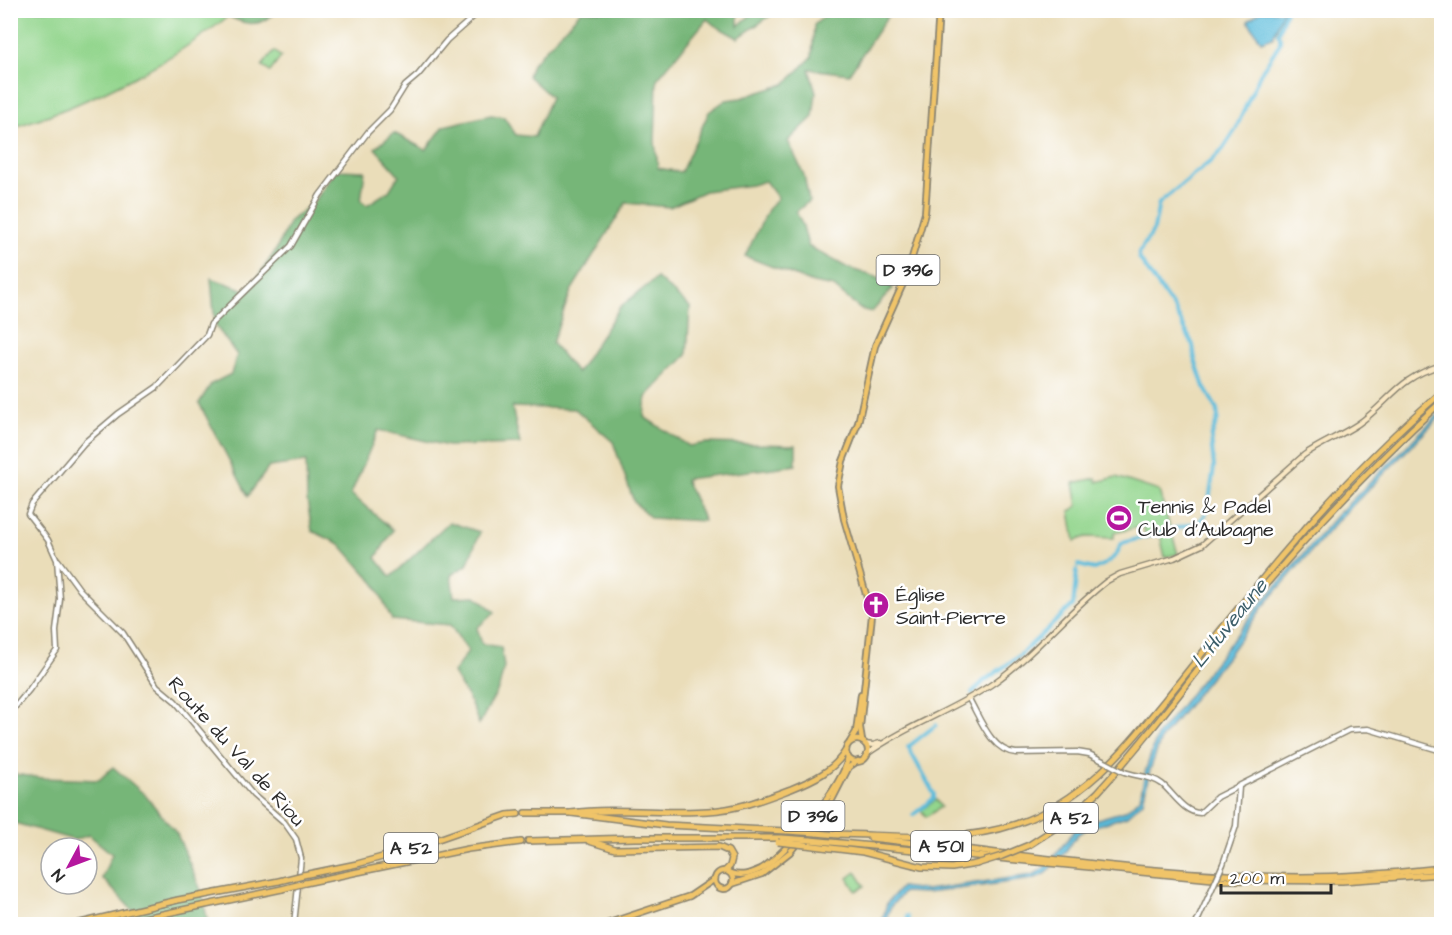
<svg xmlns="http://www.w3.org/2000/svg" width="1452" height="935" viewBox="0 0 1452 935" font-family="'Architects Daughter',sans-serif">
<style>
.green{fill:#93d58d;stroke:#5f805c;stroke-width:1.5}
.forest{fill:#76b678;stroke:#507052;stroke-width:1.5}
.water{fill:#5cbcdb;stroke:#447483;stroke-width:1.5}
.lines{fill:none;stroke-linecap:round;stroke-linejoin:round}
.canal{stroke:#5cbcdb;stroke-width:4}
.tertiary-casing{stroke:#8a8472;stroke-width:7}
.secondary-casing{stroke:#8a8472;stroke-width:7}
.primary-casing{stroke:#8a8472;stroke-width:8}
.motorway-casing{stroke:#8a8472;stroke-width:8}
.tertiary{stroke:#fff;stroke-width:4}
.secondary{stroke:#f9e7c3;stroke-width:4}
.primary{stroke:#f0c469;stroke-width:4.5}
.motorway{stroke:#f0c469;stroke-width:5}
.tertiary-bridge-casing{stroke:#8a8472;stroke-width:7;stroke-linecap:butt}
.motorway-bridge-casing{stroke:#8a8472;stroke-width:8;stroke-linecap:butt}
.tertiary-bridge{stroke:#fff;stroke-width:4}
.motorway-bridge{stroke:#f0c469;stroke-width:5}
.labels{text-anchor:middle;stroke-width:5;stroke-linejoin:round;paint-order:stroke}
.shield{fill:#fff;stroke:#6b6b6b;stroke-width:1.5}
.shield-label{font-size:18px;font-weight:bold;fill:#2b2b2b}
.poi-label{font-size:20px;fill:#2b2b2b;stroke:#fff;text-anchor:start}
.street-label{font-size:20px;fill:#2b2b2b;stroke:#fff}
.water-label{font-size:21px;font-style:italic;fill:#3c5e69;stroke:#fff}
</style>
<rect width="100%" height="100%" fill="#fff"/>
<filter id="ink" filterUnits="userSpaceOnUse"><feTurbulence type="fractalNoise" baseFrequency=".0167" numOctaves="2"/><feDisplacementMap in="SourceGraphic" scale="12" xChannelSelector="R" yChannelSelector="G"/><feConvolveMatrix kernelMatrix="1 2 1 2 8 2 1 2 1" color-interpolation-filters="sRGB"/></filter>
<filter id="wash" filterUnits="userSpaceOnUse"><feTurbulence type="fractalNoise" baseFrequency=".008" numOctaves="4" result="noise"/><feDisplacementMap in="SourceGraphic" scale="24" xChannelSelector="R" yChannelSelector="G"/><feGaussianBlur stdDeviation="1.35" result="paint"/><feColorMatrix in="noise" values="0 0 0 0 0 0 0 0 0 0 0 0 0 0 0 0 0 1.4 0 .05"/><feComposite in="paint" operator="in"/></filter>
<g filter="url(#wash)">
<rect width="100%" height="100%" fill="#eaddb9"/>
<g class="green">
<path d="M11,10H235V11C171,63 90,104 11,128Z"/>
<path d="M274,51L281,57L270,72L262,66Z"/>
<path d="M1116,477L1159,491L1178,554L1165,557L1160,535L1146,537L1143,526L1114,533V538L1086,537L1075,541L1070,511L1078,506L1074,483L1096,478L1097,482Z"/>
<path d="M936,800L941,807L926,817L921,810Z"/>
<path d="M856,872L865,886L856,891L848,878Z"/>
</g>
<g class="forest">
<path d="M235,11L259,13L262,11H280C273,13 269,18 263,21C251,27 238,21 228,16Z"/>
<path d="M581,11H738V26L755,11H777L738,38L714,25L707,19L657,79L655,142L658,168L681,172L709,112L726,100L741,98L785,84L812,57L814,25L830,11H876L889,14L849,74L809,69L816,92L813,117L788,141L804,175L809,201L796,212L803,226L808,246L848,268L876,277L893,288L872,312L860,309L834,287L813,283L745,256L769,208L778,198L765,181L752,185L705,191L670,207L626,203L571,291L552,343L577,373L620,307L657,278L690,307L687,355L646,397L644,417L689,446L706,443L796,445V465L685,479L704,521L651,518L634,502L613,442L575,409L512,407L520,444L448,446L378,430L351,494L393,530L376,558L391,577L449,522L480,532L467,565L451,575L454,597L476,596L495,612L477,628L482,644L501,647L504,667L499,688L479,724L470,701L453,673L468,651L450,625L392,620L375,584L340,544L312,531L307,500L306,462L269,467L248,496L199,403L211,384L231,374L237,355L215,325L211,278L248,291L276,250L290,221L315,201L336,170L365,171L361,201L367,205L389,191L399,175L375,148L394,133L426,150L444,126L491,115L504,117L516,135L534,137L551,97L528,76L532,64Z"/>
<path d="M113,767L145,795L177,834L202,893L208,924H139L137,915L102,878L112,854L89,835L74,840L11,822L10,790L14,774L43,778L99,780Z"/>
</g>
<g class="water">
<path d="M1261,11H1283L1273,37L1261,41L1248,21Z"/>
<path d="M1441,412V416L1339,519L1262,608L1229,654L1161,739L1150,770L1143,801L1127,816L1086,829L1078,834L1065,852L1047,873L1033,879L927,893L904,892L891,906L884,924H879L884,914L887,903L901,887L926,890L1032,875L1044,869L1075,830L1084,823L1125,811L1140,798L1146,769L1157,736L1259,606L1336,516Z"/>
</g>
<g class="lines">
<g class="canal">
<path d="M1278,34L1286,10"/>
<path d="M1237,126L1260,74L1280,43V37"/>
<path d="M1155,282L1139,258V253L1154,229L1159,203L1211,161L1223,149L1236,129"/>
<path d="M1157,284L1175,310L1193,345L1195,360L1204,387L1217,409L1218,418L1211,438L1214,467L1209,501"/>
<path d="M1108,562L1116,555L1122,543L1199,522L1205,515L1209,504"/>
<path d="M1078,565L1094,569L1105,564"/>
<path d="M972,693L984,681L1019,656L1073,605L1077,570"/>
<path d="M913,815L934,798V794L908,747L936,725"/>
<path d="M907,916L910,924"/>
</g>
</g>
</g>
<g filter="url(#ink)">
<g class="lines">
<defs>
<g id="tertiary">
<path d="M58,560L80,590L123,633L157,686L175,701L253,795L284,822L296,839L301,858L294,924"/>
<path d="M969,699C980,718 991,751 1016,753L1077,752L1089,754L1107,763"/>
<path d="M10,713L29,690L57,650L56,631L60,599L57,560L48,540L28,514L32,504L84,443L118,414L157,387L207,335L211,324L291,246L320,195L368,132L390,110L405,86L418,75L447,40L481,10"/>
<path d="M1122,771C1135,777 1151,775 1162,784C1173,793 1184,813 1200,813L1217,797L1349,730L1368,729L1442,751"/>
<path d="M1223,864L1236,826L1239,787"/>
<path d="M1196,924L1211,891"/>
</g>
<g id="secondary">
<path d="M865,744L873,745L880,743"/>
<path d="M867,754C907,725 955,710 995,682C1036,653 1067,612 1107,581L1120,574L1174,558L1202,545L1304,455C1321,443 1340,436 1358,424C1391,401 1397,378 1442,365"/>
</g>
<g id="primary">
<circle cx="857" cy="751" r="11"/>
<path d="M862,741L860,727L872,615L844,519L838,486L843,461L858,423L875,346L907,275L925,213L939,10"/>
<path d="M850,742L856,732L861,694"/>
<circle cx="724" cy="880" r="9"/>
<path d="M730,873C741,877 750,874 761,869C786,854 844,785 848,757"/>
<path d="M732,884L762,874L790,852L831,802L849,767L858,761"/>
<path d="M606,924L690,896L715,879"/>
</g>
<g id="motorway">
<path d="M525,813H571L666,825L787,831"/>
<path d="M571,813C616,807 662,814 708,811C737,810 764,799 791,789C813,780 834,771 846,750"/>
<path d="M816,833L838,835"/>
<path d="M836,834C895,835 959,844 1016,824C1086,800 1124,750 1169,695C1197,660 1225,624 1254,589C1311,519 1373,451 1442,392"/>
<path d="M871,838C1014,854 1157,876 1301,877C1348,877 1395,873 1442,868"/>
<path d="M810,840L1223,880L1342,881L1442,874"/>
<path d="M528,841L635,838H782"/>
<path d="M589,841L615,849L719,847L728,851L732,858L730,866L725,871"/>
<path d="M806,845L863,852L922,867L952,868L976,864"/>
<path d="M1029,845L1068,820L1098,792C1157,727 1207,656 1262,589C1318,523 1378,460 1442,401"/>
<path d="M303,875L357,864L404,851L507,815L518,814"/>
<path d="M305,883L468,849L521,842"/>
<path d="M76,924L178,900L279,881"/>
<path d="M115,924L282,889"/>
</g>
</defs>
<use href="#tertiary" class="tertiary-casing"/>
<use href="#secondary" class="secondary-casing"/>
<use href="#primary" class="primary-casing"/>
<use href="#motorway" class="motorway-casing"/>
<use href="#tertiary" class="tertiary"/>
<use href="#secondary" class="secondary"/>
<use href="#primary" class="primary"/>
<use href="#motorway" class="motorway"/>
<defs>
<g id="tertiary-bridge">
<path d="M1107,763L1122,771"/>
<path d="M1211,891L1223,864"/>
</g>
<g id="motorway-bridge">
<path d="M787,831L816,833"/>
<path d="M782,838L810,840"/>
<path d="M778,842L806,845"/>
<path d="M976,864L1002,856L1029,845"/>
<path d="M279,881L303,875"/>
<path d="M282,889L305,883"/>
</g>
</defs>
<use href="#tertiary-bridge" class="tertiary-bridge-casing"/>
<use href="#motorway-bridge" class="motorway-bridge-casing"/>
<use href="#tertiary-bridge" class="tertiary-bridge"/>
<use href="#motorway-bridge" class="motorway-bridge"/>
</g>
</g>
<defs>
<symbol id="stadium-disc" viewBox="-11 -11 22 22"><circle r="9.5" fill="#b5179e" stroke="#fff"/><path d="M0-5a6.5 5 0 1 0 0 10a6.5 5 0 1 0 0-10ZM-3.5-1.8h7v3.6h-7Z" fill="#fff"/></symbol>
<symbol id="church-disc" viewBox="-11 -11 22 22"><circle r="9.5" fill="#b5179e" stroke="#fff"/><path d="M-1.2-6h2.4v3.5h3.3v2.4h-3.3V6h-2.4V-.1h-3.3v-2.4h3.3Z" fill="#fff"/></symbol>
</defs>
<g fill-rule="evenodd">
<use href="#stadium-disc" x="1104" y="503" width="30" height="30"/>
<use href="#church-disc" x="861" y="590" width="30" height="30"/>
</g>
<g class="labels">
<g class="shield">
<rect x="876.5" y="255" width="63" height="30" rx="4.5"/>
<rect x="781.5" y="801" width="63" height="30" rx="4.5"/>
<rect x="1044" y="803" width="54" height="30" rx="4.5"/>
<rect x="911" y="831" width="60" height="30" rx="4.5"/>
<rect x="384" y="833" width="54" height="30" rx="4.5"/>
</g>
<g class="shield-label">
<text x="908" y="276">D 396</text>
<text x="813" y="822">D 396</text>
<text x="1071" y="824">A 52</text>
<text x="941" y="852">A 501</text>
<text x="411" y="854">A 52</text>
</g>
<g class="poi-label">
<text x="1138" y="513">Tennis &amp; Padel<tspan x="1138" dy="23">Club d'Aubagne</tspan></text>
<text x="896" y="601">Église<tspan x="896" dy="23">Saint-Pierre</tspan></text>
</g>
<g class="street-label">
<text transform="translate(237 751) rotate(48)" y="7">Route du Val de Riou</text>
</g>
<g class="water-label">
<text transform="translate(1229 623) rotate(-51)" y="7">L'Huveaune</text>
</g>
</g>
<rect width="1452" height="935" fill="none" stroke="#fff" stroke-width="36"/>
<g transform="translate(69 866) rotate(229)"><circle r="28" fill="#ffffff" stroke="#aaaaaa" stroke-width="1.5"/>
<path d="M0-4.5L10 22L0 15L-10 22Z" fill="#b5179e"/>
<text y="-9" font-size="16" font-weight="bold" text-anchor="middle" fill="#2b2b2b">N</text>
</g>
<path d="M1221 884v9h110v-9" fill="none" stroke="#2b2b2b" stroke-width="3"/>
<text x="1230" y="884" font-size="18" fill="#2b2b2b" stroke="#ffffff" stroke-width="4.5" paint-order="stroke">200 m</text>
</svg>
